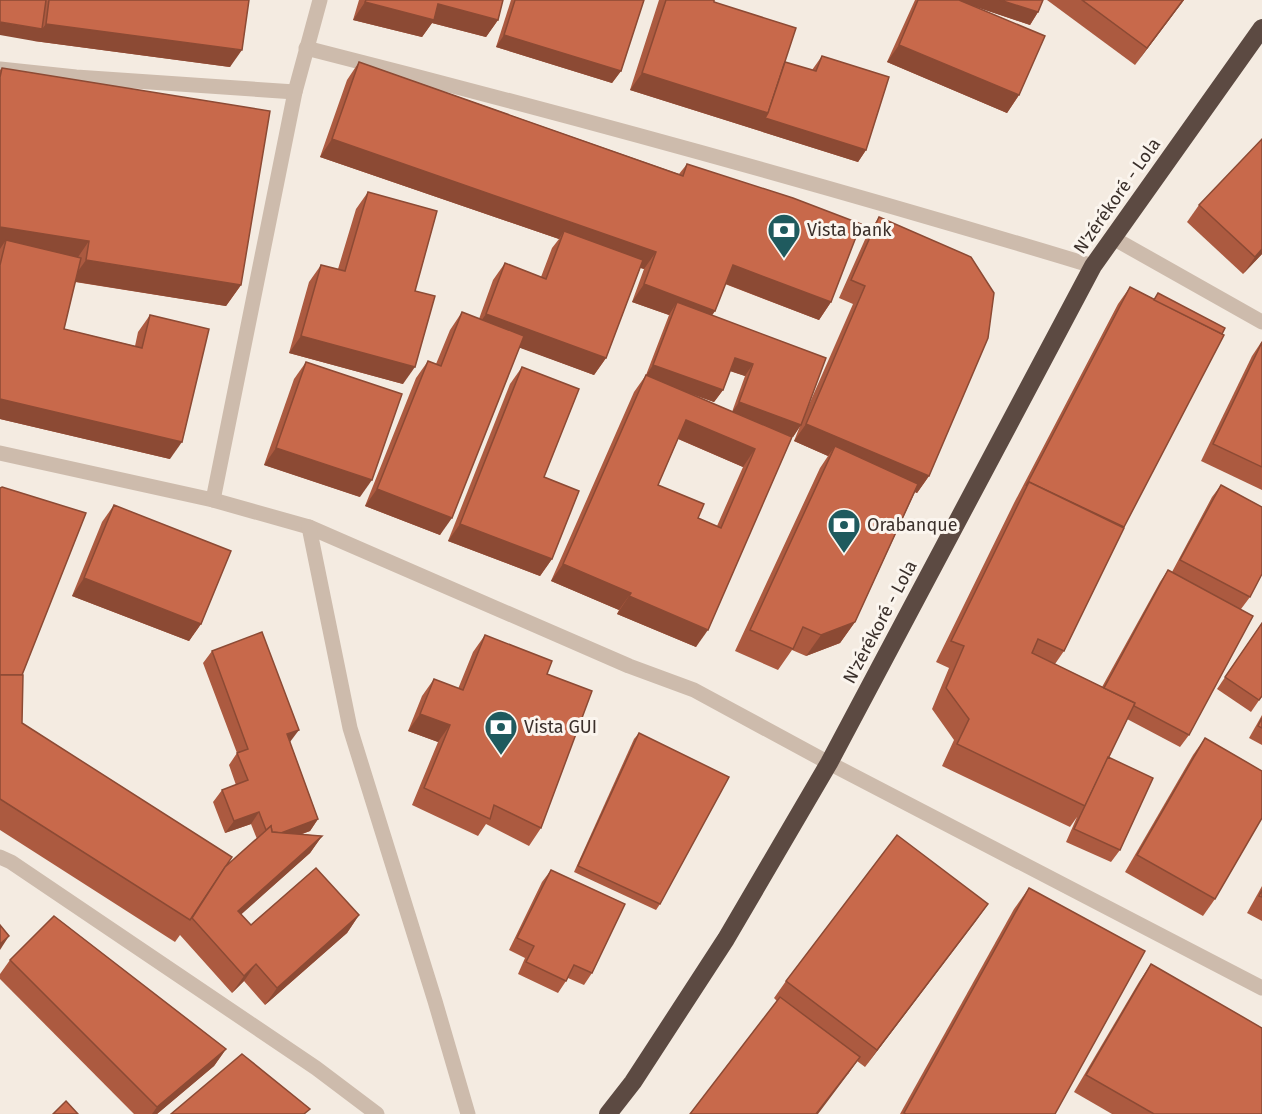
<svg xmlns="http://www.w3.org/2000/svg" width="1262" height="1114" viewBox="0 0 1262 1114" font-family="'Fira Sans',sans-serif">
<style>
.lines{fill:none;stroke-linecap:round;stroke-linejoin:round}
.minor{stroke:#cdbbac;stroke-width:15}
.highway{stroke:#5c4a42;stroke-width:18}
.wall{fill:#ac5a40;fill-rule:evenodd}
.shaded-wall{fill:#8c4a34}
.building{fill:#c8694b;stroke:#8c4a34;stroke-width:1.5;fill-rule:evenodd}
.labels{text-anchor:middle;stroke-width:6;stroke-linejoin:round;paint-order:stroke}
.street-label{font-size:18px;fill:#3b302b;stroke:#fbf5ee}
.poi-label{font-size:18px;fill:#3b302b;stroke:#fbf5ee;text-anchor:start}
</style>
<rect width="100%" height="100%" fill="#f4ebe1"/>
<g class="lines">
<g class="minor">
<path d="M306,48C570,115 832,187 1093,266"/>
<path d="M0,69L76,77L295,92"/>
<path d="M1113,238L1262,322"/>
<path d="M0,453L213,500L309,527L629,666L694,690L829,763L1262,988"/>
<path d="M213,500L295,92L320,0"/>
<path d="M309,527L350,728L435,1001L468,1114"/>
<path d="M0,857L11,862L316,1068L377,1114"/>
</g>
<path class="highway" d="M608,1114L633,1082L726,939L829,763L1093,266L1262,28"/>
</g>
<g class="wall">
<path d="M0,0H249L230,67L34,41Z"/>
<path d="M359,0H503L498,20L486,37L432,23L422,37L353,20Z"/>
<path d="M511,0H644L621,71L612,83L496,47Z"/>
<path d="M659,0H714V2L785,62L812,70L822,56L866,150L858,162L630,90Z"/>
<path d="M915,0H1043L1038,12L1030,25L974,6L1019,95L1007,113L887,62Z"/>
<path d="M1047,0H1184L1135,65Z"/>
<path d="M359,62L679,174L687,164L831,302L819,320L725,284L715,311L712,315L804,416L853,304L839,298L867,235L879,217L929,476L917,493L915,492L855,622L840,643L806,656L792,650L778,670L735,651L820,468L828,456L794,441L800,426L793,437L781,432L696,647L617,614L619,610L551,581L634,392L646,375L669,315L632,302L644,269L640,268L606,358L594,375L519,347L440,535L365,506L416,378L428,361L436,364L450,330L462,312L479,319L493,280L505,263L541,277L552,248L559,239L320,157L347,80ZM730,371L745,376L732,412L685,392L714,402L723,390ZM678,439L743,467L717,526L698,518L658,485Z"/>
<path d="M2,68L241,285L226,306L75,282L64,329L135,346L138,332L150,315L170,459L0,419V70Z"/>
<path d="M368,192L415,291L403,384L289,353L309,282L321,265L338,269L356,209Z"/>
<path d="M1199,205L1262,254L1243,274L1187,222Z"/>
<path d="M1130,287L1154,299L1158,293L1124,527L1064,651L1055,664L1102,687L1160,582L1168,570L1172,572L1212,497L1221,485L1250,597L1241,609L1189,735L1180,747L1127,719L1108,757L1120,850L1111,862L1066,842L1077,817L1070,827L942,766L954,740L932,709L949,668L936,662L1014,503L1118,304Z"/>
<path d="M1262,341V490L1201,461L1252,356Z"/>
<path d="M306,362L360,497L264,465L294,379Z"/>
<path d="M522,367L544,477L552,559L540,576L448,541L510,384Z"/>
<path d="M0,488L22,675V723L222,871L257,839L251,824L225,833L213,802L222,790L236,785L229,765L237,753L203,663L212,651L290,742L318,819L310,831L302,834L322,836L310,853L241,914L251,925L359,915L347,933L265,1005L244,981L232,993L180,935L175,942L0,830Z"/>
<path d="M114,505L201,624L189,641L72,596L102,522Z"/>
<path d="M1262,623V696L1251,712L1217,689Z"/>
<path d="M485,635L547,674L541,828L529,846L486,824L478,836L412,805L438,742L408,731L422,696L434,679L458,689L473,652Z"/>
<path d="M1262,715V745L1249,738Z"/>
<path d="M639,733L660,904L656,910L574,872L634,739Z"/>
<path d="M1205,738L1215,899L1203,916L1125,872L1193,755Z"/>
<path d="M551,870L592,973L584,985L568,978L558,993L518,974L525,958L509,950L542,882Z"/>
<path d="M1262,886V921L1247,913Z"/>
<path d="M1029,888L1055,1114H900L1014,909Z"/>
<path d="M988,904L865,1067L857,1061L848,1074L774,998L786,981Z"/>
<path d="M10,960L226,1049L214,1066L157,1114H134L0,979V974Z"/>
<path d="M1151,964L1262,1114H1112L1074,1092L1139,982Z"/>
</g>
<g class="shaded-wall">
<path d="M955,0H1000L1038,12L1030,25Z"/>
<path d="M1183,0H1184L1135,65L1147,48Z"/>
<path d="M365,2L438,4L498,20L486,37L432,23L422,37L353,20Z"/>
<path d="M0,22L42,29L46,24L242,50L230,67L34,41L0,35Z"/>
<path d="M504,35L621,71L612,83L496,47Z"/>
<path d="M899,45L1019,95L1007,113L887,62Z"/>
<path d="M642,73L768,113L866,150L858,162L630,90Z"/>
<path d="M332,139L656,252L644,269L561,240L564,231L559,239L320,157Z"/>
<path d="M0,227L89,241L74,263L6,240L0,249Z"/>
<path d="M1262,249V254L1243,274L1255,257Z"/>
<path d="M86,260L241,285L226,306L71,281Z"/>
<path d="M733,265L831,302L819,320L721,282Z"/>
<path d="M644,284L715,311L703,328L677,302L669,315L632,302Z"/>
<path d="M486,314L606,358L594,375L474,331Z"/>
<path d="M301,336L415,367L403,384L289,353Z"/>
<path d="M735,358L753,364L745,376L727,370Z"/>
<path d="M653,365L723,390L714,402L645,377Z"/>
<path d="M0,399L182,442L170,459L0,419Z"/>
<path d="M739,402L801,425L793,437L731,414Z"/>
<path d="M686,420L755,449L743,467L674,437Z"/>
<path d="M806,424L929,476L917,493L830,456L835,446L828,456L794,441Z"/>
<path d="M276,448L372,480L360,497L264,465Z"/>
<path d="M377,489L452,518L440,535L365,506Z"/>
<path d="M460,524L552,559L540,576L448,541Z"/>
<path d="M563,564L631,593L619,610L551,581Z"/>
<path d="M84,578L201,624L189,641L72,596Z"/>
<path d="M629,596L708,630L696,647L617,614Z"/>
<path d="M855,622L840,643L806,656L821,635Z"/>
<path d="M420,714L450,725L438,742L408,731Z"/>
<path d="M299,730L290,742L287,734Z"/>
<path d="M259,812L251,824L225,833L234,821Z"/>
<path d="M318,819L310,831L260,849L269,837Z"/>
<path d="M322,836L310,853L226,928L238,911Z"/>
<path d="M988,904L976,921L865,1067L877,1050Z"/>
<path d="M359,915L347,933L265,1005L277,988Z"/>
<path d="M9,936L0,950V944Z"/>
<path d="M256,964L244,981L232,993L244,976Z"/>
<path d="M226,1049L214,1066L157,1114H152L157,1107Z"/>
<path d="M860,1057L848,1074L818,1114H816Z"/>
</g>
<g class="building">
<path d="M0,0H46L42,29L0,22Z"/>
<path d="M49,0H249L242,50L46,24Z"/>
<path d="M366,0H503L498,20L438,4L434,20L365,2Z"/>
<path d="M515,0H644L621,71L504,35Z"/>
<path d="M666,0H714V2L796,28L768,113L642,73Z"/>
<path d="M918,0H959L1045,36L1019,95L899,45Z"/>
<path d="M1000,0H1043L1038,12Z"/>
<path d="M1082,0H1183L1147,48Z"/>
<path d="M822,56L889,77L866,150L765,118L768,113L785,62L816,71Z"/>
<path d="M359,62L683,176L687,164L793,198L861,224L831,302L733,265L715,311L644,284L656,252L332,139Z"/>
<path d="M2,68L270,111L241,285L86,260L89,241L0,227V77Z"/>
<path d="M1262,139V249L1255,257L1199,205Z"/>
<path d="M368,192L437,211L415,291L435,296L415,367L301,336L321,265L345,271Z"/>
<path d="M879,217L971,257L994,293L988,338L929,476L806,424L865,286L851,280Z"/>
<path d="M564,231L643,260L606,358L486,314L505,263L546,279Z"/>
<path d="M6,240L81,258L64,329L142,348L150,315L209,329L182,442L0,399V265Z"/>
<path d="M1130,287L1224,335L1124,527L1029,482L1026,486Z"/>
<path d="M1158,293L1225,328L1222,334L1154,300Z"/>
<path d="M677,302L826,358L801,425L739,402L753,364L735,358L723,390L653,365Z"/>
<path d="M462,312L524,336L452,518L377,489L428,361L441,366Z"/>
<path d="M1262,342V467L1213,444Z"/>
<path d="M306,362L402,394L372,480L276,448Z"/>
<path d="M522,367L579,389L544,477L579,491L552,559L460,524Z"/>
<path d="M646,375L792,437L708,630L629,596L631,593L563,564ZM686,420L755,449L721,528L698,518L704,504L658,485Z"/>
<path d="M835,446L918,484L855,622L821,635L803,627L793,649L750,630Z"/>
<path d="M1029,482L1124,528L1064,651L1038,639L1032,653L1135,703L1085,806L957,744L969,719L946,688L964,646L951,641Z"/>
<path d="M1221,485L1262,507V574L1250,597L1180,560Z"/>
<path d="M2,487L86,513L22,675H0V488Z"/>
<path d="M114,505L231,551L201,624L84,578Z"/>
<path d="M1168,570L1253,616L1189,735L1134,706L1135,703L1104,688Z"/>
<path d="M1262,623V696L1259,700L1225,677Z"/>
<path d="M262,632L299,730L287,734L318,819L281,833L272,832L271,826L266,830L259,812L234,821L222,790L248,780L237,753L248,749L212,651Z"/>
<path d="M485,635L552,661L547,674L592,691L541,828L494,805L490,819L424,788L450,725L420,714L434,679L463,690Z"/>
<path d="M0,675H23L22,723L232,857L190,920L0,799Z"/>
<path d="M1262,718V728L1258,726Z"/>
<path d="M639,733L729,777L660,904L578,866Z"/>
<path d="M1205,738L1262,771V818L1215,899L1137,855Z"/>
<path d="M1108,757L1153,778L1120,850L1074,829Z"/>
<path d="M271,826L272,832L322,836L238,911L251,925L316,868L359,915L277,988L256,964L244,976L192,918L225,867Z"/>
<path d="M897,835L988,904L877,1050L786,981Z"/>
<path d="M551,870L625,904L592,973L574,965L566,981L526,962L534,946L517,938Z"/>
<path d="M1029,888L1145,951L1055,1114H906L904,1113Z"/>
<path d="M1262,890V897L1259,896Z"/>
<path d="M54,916L226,1049L157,1107L10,960Z"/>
<path d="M0,925L9,936L0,944Z"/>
<path d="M1151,964L1262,1028V1114H1154L1086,1075Z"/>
<path d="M780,997L860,1057L816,1114H690Z"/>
<path d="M242,1054L310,1109L304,1114H171Z"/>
<path d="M66,1101L78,1114H53Z"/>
</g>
<defs>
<symbol id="bank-pin" viewBox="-11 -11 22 30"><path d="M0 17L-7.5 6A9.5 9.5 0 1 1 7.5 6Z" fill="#1f5a5e" stroke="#fbf5ee"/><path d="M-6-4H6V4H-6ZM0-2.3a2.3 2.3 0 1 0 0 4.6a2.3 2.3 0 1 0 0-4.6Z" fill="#fff"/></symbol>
</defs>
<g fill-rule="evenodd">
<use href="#bank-pin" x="765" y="211" width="38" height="52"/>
<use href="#bank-pin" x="825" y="506" width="38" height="52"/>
<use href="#bank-pin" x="482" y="708" width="38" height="52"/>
</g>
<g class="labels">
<g class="street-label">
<text transform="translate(1117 196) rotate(-55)" y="6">N'zérékoré - Lola</text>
<text transform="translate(880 622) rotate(-62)" y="6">N'zérékoré - Lola</text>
</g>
<g class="poi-label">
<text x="807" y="236">Vista bank</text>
<text x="867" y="531">Orabanque</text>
<text x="524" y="733">Vista GUI</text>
</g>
</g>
</svg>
